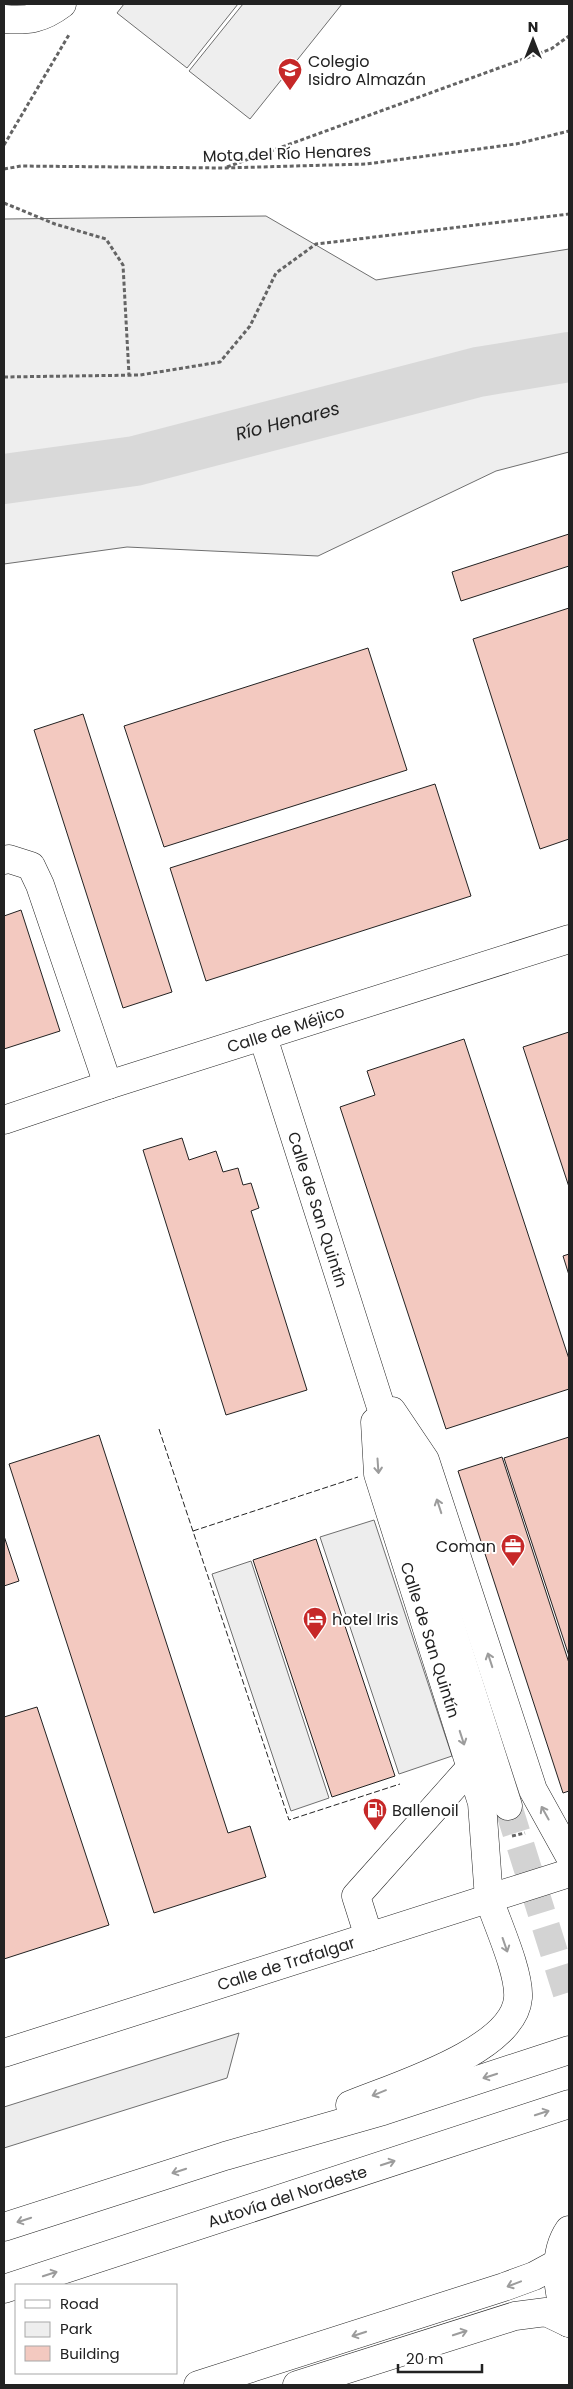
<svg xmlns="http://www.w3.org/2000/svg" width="573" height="2389" viewBox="0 0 573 2389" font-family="Poppins,sans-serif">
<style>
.green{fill:#eee;stroke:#6f6f6f}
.parking{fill:#ededed;stroke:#6f6f6f}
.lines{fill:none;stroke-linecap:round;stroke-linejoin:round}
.river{stroke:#d9d9d9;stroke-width:50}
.building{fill:#f3c9c0;stroke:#222}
.minor-tunnel{stroke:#d3d3d3;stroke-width:28;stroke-dasharray:28 14;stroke-linecap:butt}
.minor-casing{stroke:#222;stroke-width:29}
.highway-casing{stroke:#222;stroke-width:29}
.path{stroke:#646464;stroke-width:3;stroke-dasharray:4 2.5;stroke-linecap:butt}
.minor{stroke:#fff;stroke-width:28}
.highway{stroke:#fff;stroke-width:28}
.fence{stroke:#222;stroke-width:1;stroke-dasharray:6 2.5;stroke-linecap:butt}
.oneway{stroke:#9c9c9c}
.labels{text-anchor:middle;stroke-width:4;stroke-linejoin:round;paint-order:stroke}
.poi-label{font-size:16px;fill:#222;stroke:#fff;text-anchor:start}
.street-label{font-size:16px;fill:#222;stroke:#fff}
.water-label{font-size:18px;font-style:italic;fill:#222;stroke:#fff}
</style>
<rect width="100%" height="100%" fill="#fff"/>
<g class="green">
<path d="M124,4H238L187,68L117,13Z"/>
<path d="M243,4H342L250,119L189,71Z"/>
<path d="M266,216L376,280L569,249V452L496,471L318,556L127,547L4,564V219Z"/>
</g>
<g class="parking">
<path d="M374,1520L452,1756L399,1774L320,1537Z"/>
<path d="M251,1561L329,1798L291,1811L212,1574Z"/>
<path d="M239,2033L227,2078L4,2148V2107Z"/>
</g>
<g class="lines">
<path class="river" id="s1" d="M4,479L135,461L478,372L569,357"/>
</g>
<g class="building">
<path d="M569,534V566L461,601L452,572Z"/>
<path d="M569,608V839L540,849L473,639Z"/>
<path d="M368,648L407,770L164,847L124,726Z"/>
<path d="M83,714L172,992L123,1008L34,730Z"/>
<path d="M435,784L471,896L206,981L170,868Z"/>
<path d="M21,910L60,1031L4,1049V916Z"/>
<path d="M569,1032V1187L523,1047Z"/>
<path d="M464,1039L569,1359V1389L446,1429L340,1107L375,1095L367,1071Z"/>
<path d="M182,1138L189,1160L216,1151L223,1172L238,1168L243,1185L251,1183L259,1208L251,1211L307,1390L226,1415L143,1150Z"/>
<path d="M569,1254V1275L563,1256Z"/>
<path d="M99,1435L228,1833L250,1826L266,1877L154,1913L9,1464Z"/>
<path d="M569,1437V1656L504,1458Z"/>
<path d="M502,1457L569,1663V1791L563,1793L458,1471Z"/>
<path d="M4,1536L19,1581L4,1586Z"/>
<path d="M316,1539L395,1776L332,1797L253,1560Z"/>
<path d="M37,1707L109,1925L4,1959V1717Z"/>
</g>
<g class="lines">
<path class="minor-tunnel" d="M508,1806L569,2000"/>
<defs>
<g id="minor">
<path d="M4,19C28,21 42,19 62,4"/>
<path d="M4,860L9,859L31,866L40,885L108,1085"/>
<path id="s2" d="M263,1037L508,1806"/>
<path id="s3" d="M4,1120L108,1085L569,939"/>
<path d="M392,1411L425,1460L533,1790L569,1855"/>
<path id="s4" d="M375,1422L378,1474L482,1803L489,1899"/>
<path d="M369,1937L356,1896L471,1767"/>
<path id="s5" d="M4,2053L569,1873"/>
<path d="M569,2230C551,2256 558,2297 569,2323"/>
<path d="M198,2385L504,2287L534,2276L558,2263"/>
<path d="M297,2385L515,2316L546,2312L569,2323"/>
</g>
<g id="highway">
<path d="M350,2105C393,2087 514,2051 518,1998C520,1973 497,1923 489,1899"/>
<path d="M4,2227L225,2156L383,2111L569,2050"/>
<path id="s6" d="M4,2289L569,2104"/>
</g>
</defs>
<use href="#minor" class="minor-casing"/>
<use href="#highway" class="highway-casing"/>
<g class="path">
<path d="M4,145L70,33"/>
<path d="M227,167L551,49L569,36"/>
<path d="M4,169L21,166L224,168L366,164L516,144L569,131"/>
<path d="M4,203L55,224L106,239L123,265L129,375"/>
<path d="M4,377L140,375L220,362L250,326L276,273L316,244L569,214"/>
<path d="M512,1836L525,1833"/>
</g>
<use href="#minor" class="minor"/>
<use href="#highway" class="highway"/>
<g class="fence">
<path d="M159,1429L289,1820L400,1784"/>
<path d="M193,1531L358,1477"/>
</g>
</g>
<defs><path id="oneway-shaft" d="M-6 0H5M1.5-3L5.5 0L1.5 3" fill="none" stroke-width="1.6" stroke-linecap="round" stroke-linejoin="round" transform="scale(1.25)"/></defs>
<g class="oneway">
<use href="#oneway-shaft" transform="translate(378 1466) rotate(86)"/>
<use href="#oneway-shaft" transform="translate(439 1506) rotate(-108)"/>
<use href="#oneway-shaft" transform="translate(490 1660) rotate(-108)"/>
<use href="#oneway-shaft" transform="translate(462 1738) rotate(72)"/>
<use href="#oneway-shaft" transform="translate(545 1813) rotate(-119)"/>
<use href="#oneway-shaft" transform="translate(505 1945) rotate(71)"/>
<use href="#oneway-shaft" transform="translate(490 2076) rotate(162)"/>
<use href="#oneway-shaft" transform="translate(379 2093) rotate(158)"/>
<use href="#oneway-shaft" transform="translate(542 2113) rotate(-18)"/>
<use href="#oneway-shaft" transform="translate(388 2163) rotate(-18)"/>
<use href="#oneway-shaft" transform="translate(179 2171) rotate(162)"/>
<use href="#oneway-shaft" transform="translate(24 2220) rotate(162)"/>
<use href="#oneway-shaft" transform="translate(50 2274) rotate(-18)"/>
<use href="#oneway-shaft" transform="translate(514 2284) rotate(159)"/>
<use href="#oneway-shaft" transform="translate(460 2333) rotate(-18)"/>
<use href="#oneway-shaft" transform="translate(359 2334) rotate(162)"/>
</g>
<defs>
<symbol id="school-pin" viewBox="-11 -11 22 30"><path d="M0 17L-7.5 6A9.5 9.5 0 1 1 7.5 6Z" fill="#c62828" stroke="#fff"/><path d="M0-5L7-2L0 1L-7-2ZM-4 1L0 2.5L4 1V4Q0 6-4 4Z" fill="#fff"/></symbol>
<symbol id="office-pin" viewBox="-11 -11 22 30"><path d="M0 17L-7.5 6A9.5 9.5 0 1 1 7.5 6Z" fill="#c62828" stroke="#fff"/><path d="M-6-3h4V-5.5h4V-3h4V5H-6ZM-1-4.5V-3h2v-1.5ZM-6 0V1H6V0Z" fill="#fff"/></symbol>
<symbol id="hotel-pin" viewBox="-11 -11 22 30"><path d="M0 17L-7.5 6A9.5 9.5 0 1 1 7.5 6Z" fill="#c62828" stroke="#fff"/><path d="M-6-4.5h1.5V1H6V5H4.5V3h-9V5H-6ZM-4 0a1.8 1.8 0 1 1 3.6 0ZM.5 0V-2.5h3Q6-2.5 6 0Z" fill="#fff"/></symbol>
<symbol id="fuel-pin" viewBox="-11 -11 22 30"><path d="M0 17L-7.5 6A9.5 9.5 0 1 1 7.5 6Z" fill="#c62828" stroke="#fff"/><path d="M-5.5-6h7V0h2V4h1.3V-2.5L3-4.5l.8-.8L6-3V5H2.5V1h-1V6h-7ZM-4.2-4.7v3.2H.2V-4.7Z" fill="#fff"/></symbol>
</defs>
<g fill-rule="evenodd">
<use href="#school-pin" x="276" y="56" width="28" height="38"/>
<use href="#office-pin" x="499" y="1532" width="28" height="38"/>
<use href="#hotel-pin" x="301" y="1605" width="28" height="38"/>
<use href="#fuel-pin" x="361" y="1796" width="28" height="38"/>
</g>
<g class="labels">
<g class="poi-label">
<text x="308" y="67">Colegio<tspan x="308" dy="18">Isidro Almazán</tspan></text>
<text x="496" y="1552" text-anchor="end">Coman</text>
<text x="332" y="1625">hotel Iris</text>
<text x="392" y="1816">Ballenoil</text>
</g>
<g class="street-label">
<text transform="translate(287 153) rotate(-2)" y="6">Mota del Río Henares</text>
<text dy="6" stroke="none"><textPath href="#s3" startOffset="296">Calle de Méjico</textPath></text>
<text dy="6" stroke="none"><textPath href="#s2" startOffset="181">Calle de San Quintín</textPath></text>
<text dy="6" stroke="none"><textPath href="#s4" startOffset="226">Calle de San Quintín</textPath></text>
<text dy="6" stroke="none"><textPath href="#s5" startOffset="296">Calle de Trafalgar</textPath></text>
<text dy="6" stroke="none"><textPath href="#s6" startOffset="298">Autovía del Nordeste</textPath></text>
</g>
<g class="water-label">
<text dy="6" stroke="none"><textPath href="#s1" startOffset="290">Río Henares</textPath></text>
</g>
</g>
<rect width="573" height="2389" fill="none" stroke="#222222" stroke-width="10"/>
<rect x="15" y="2284" width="162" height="90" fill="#ffffff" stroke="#a7a7a7"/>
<rect x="25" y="2300" width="25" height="8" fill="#ffffff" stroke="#a7a7a7"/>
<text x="60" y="2309" font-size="15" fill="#222222">Road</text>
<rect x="25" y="2322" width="25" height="15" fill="#eeeeee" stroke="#a7a7a7"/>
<text x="60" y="2334" font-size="15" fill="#222222">Park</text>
<rect x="25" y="2346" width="25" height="15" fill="#f3c9c0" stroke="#a7a7a7"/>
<text x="60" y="2359" font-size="15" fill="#222222">Building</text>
<g transform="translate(533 40)" stroke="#ffffff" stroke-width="4" paint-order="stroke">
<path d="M0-4L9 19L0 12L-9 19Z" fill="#222222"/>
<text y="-8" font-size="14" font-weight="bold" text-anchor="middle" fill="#222222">N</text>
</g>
<path d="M398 2364v8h84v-8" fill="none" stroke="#222222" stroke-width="2.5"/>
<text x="406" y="2364" font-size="15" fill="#222222" stroke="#ffffff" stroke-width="4" paint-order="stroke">20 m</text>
</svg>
